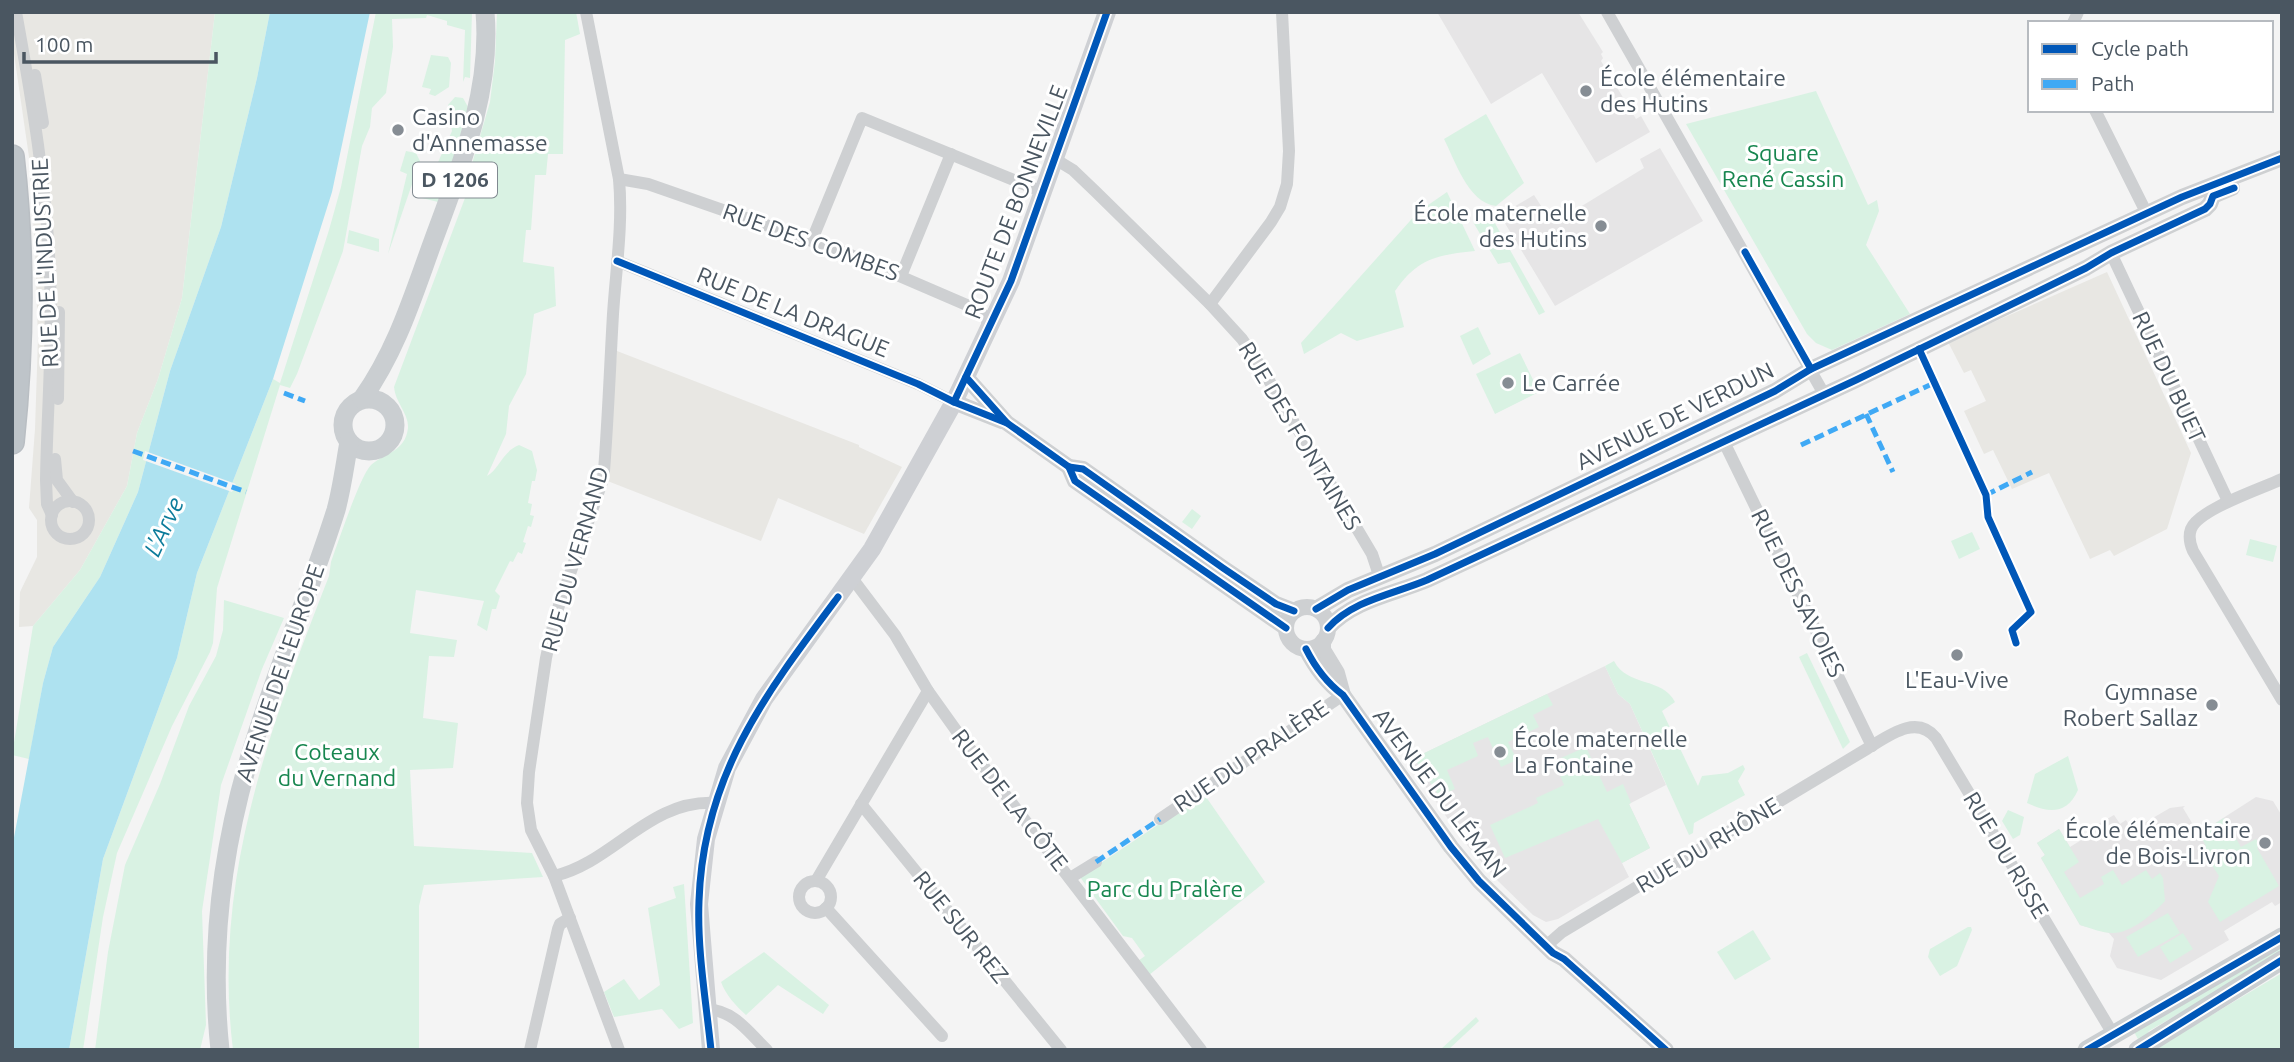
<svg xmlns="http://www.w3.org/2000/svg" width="2294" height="1062" viewBox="0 0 2294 1062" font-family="Ubuntu,sans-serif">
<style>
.commercial{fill:#e8e7e3}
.education{fill:#e6e5e6}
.green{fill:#d9f2e3}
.water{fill:#aee2f0}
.pier{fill:#f4f4f4}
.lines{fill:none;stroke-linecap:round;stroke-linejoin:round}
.motorway-casing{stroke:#b9bec3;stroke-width:26}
.minor{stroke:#ced0d2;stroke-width:12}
.tertiary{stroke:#ced0d2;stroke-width:16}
.secondary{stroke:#ced0d4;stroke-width:18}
.primary{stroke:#caced1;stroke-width:19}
.motorway{stroke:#bec4c9;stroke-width:23}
.quiet{stroke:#3fa9f5;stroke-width:5;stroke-dasharray:10 5;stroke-linecap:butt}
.cycleway-casing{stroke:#fff;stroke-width:11}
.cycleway{stroke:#0057b8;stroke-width:7}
.poi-dot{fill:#868d94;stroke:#fff;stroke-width:2.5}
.labels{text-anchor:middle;stroke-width:6;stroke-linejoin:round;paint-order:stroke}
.shield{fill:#fff;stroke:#808990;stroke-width:2}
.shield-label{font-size:21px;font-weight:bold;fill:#4a5661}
.poi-label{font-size:23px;fill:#4a5661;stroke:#fff;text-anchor:start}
.park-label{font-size:23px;fill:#17864f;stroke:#fff}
.street-label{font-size:23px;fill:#4a5661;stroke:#fff}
.water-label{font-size:24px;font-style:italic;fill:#0c7c9b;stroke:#fff}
</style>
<rect width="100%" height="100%" fill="#f4f4f4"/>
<g class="commercial">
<path d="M12,12H215L182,298L158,379L137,433L127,486L80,570L33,626L19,627L20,592L37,557V520L29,508L35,429L38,338L35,249L29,157L12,40Z"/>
<path d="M2107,272L2191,453L2167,529L2114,556L2110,550L2090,559L2049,473L2012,489L1993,450L1984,454L1964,411L1986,401L1971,370L1964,373L1948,342Z"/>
<path d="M617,351L859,445V447L902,467L864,534L778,498L761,541L605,480Z"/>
</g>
<g class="education">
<path d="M1437,12H1578L1603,52L1601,54L1603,58L1601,61L1636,119L1641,116L1650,132L1596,163L1542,73L1491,104Z"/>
<path d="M1660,148L1703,221L1555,306L1500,215L1534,195L1547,215L1567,204L1572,212L1644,168L1640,159Z"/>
<path d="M1605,666L1618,694L1630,704L1666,785L1629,804L1650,848L1622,863L1629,877L1558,919L1546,922L1533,915L1498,881L1461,838L1408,761Z"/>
<path d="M2256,797L2273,801L2282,816V902L2275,906L2272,902L2224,931L2229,940L2161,980L2117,968L2110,956L2114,939L2109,933L2080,925L2041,858L2045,855L2037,843L2059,829L2070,847L2091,834L2096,842L2100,839L2093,827L2114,815L2120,824L2126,820L2132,830L2170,808L2185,806L2183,808L2195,828L2206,829Z"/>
</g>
<g class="green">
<path d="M215,12H270L257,78L221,227L170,371L138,492L100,577L53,647L43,683L29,759L12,755L33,626L80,570L127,486L137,433L158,379L182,298Z"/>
<path d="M376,12H472L470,78L465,77L463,82L465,30L447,25V21L427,15L426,18L392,19L393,47L386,93L372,108L370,127L362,146L343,251L297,374L290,388L280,385L217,588L213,643L210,652L172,726L117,853L103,917L83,1050H69L103,859L177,658L197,573L273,379L280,383L329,230L341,187Z"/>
<path d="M497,12H576L580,34L565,40L563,154H548L546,175H535L531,230H526L523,262L554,267L556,306L534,314L526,374L509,406L506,434L487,476C499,469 503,451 519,445L532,451L537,470L535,481H532L528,503L532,504L530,515L534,516L531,527L528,526L523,542L526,543L522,554L518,552L513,562L510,561L495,591L500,596L496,609H492L487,631L477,625L484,601L416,590L410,633L457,640L454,657L429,656L423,718L458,723L453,768L410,770L414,846L532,853L543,877L424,885L419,906V1050H233C212,881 269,730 329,576L331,562C338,543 360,476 371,465C386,452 405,452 408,428C409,414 395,402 394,387L468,190L479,188L480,178L469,174L490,102L495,61Z"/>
<path d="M431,55L448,57L451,63L449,87L435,96L429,94L431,89L422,87Z"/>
<path d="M1816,91L1868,205L1877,200L1879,211L1866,245L1910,314L1832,350L1816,343L1807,334L1686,124Z"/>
<path d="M455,97L463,98L468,107L458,145L438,202L422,198L452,131L448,105Z"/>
<path d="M1486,114L1524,183L1496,206C1468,203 1455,160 1444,139Z"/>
<path d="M406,151L416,153L420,161L388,254L407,174L400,171Z"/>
<path d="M1447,192L1475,251C1437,255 1418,258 1395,291L1404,327L1357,341L1341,333L1304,354L1301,343L1418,212Z"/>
<path d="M1480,211L1492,218L1545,312L1539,315L1510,262L1498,264L1473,222L1474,213Z"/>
<path d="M349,230L379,239V252L347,243Z"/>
<path d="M1478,327L1491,354L1473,365L1460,336Z"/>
<path d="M1520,353L1539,392L1495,414L1476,374Z"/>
<path d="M1192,509L1201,516L1192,529L1182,522Z"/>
<path d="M1972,532L1980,549L1959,559L1951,541Z"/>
<path d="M2250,539L2277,546L2273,562L2246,555Z"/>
<path d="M224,600L284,618L262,669L221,785L202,911L206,1025L200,1050H95L108,952L125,865L160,784L189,706L216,656L223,630Z"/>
<path d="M1807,653L1850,742L1843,749L1799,657Z"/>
<path d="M1614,661C1627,687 1663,677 1675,702L1662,711L1698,786L1702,776L1728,773L1743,765L1745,769L1738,781L1745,795L1694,823L1693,833L1689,835L1630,704L1618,694L1605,666Z"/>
<path d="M1547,694L1553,705L1533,715L1539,727L1508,742L1517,760L1501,767L1488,737L1473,743L1478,756L1447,770L1455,789L1439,796L1414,758Z"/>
<path d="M1586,747L1607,792L1623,784L1631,803L1629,804L1650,848L1622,863L1598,819L1505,858L1490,825L1538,803L1536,798L1564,785L1554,761Z"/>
<path d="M2068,756L2078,790C2067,815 2048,813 2027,803L2035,774Z"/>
<path d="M1204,794L1265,882L1149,975L1138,961L1145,956L1132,938L1123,936L1080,877Z"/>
<path d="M2008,810L2024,817L2020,835L2013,839L2002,821Z"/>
<path d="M2224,818L2241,847L2256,839L2260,846L2257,848L2279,886L2220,922L2208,902L2219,876L2202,850L2206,846L2196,828L2198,826L2206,829Z"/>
<path d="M2059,829L2079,862L2064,872L2080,898L2104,884L2101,877L2113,870L2122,885L2146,870L2152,879L2160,873L2163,878L2165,901C2153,914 2131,933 2113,933C2102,933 2090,928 2080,925L2041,858L2045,855L2037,843Z"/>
<path d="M684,884L693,1023L679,1029L662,1009L614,1017L604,992L624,979L639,1000L660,985L648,908L676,898L673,887Z"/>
<path d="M2168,913L2180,933L2138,957L2126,937Z"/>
<path d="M1968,927H1971L1972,930L1957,966L1940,976L1928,957L1930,949Z"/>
<path d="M1753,930L1771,959L1735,980L1717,952Z"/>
<path d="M2183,933L2193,949L2170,963L2160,947Z"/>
<path d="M2282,945V953L2149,1031L2146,1037L2139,1041L2132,1028Z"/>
<path d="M764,952L829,1005L823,1014L778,985L746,1015C735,1005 726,995 721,982Z"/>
<path d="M2282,973V1050H2153Z"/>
<path d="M1476,1017L1479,1021L1448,1050H1440Z"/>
</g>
<path class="water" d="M270,12H370L332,192L273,379L197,573L177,658L103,859L69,1050H12V848L43,683L53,647L100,577L138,492L170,371L221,227L257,78Z"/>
<path class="pier" d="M145,451L236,484L232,492L143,460Z"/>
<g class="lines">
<defs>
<path id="motorway" d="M12,157C23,253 22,347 12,442"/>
</defs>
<use href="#motorway" class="motorway-casing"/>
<g class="minor">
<path d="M16,12C32,100 47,188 50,277C53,345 47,412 46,480L47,504L52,515"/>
<path d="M586,12L619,179C623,224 616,269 613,314C610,366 608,419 604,471L602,482L555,617L546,658L529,772L527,803L531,830L554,876L619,1050"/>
<path d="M1607,12L1824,394"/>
<path d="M2073,23L2078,12"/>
<path d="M35,75L43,123"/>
<path d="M2095,110L2147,214"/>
<path d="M1055,159L1073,170L1096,192L1210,304L1242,339L1261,367L1372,554L1380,578"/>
<path d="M619,179L648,184L846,253L976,309L985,316L990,328"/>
<path d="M812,240L862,118L1043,192"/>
<path d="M2111,253L2228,501"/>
<path d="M617,261L918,384L954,402"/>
<path d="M901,276L951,154"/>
<path d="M1210,304L1271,222L1280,207L1287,184L1289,151L1282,12"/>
<path d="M58,399L59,312"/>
<path d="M1723,440L1872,746"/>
<path d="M55,459L57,480L73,502"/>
<path d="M2282,479C2261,489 2199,509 2191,529C2188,537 2190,544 2193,551L2282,700"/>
<circle cx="70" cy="520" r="19"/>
<path d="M852,578L895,635L928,691L958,733L1201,1050"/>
<path d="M861,804L1061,1050"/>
<path d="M1160,819L1343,695"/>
<path d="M554,876C614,862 649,799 716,803"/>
<path d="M1070,878L1096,862"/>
<path d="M816,881L928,691"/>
<circle cx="815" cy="897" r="16"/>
<path d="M826,908L942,1036"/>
<path d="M1546,946L1562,932L1865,750C1887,737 1916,713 1936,738L2113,1034"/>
<path d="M707,1009C735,1011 748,1032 767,1050"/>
<path d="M530,1050L558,929L560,924L570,918"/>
</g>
<g class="tertiary">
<path d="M966,377L1007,423L1069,467L1083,469L1223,568L1276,604L1294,611"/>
<path d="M954,402L1002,421"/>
<path d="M1069,467L1075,481L1286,628"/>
<circle cx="1307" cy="628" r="21"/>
<path d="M1316,609L1348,590L1435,554L1775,391L1811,369L2182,197L2282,158"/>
<path d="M1328,628C1353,600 1394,594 1427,580L1856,380L2086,268L2111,253L2205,209L2210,204L2213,196L2232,188"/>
<path d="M1323,641V650L1337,673L1343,695"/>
<path d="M1306,649C1315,667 1327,683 1343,695L1451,847L1479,881L1553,953L1564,959L1666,1050"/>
</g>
<path class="secondary" d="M711,1050L699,904L706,839L727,768L764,699L872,549L954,402L1011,281L1107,12"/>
<g class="primary">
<circle cx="369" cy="425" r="26"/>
<path d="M362,399C396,351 412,299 432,244C459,170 492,94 485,12"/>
<path d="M220,1050C210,955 221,857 247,766C272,679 309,596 336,510C342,488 345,464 349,442"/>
<path d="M2087,1050L2282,937"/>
<path d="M2138,1050L2282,960"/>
</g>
<use href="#motorway" class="motorway"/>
<g class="quiet">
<path d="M284,393L305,401"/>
<path d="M1866,414L1893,472"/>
<path d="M1801,445L1934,383"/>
<path d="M133,451L246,492"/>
<path d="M1986,495L2032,472"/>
<path d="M1096,862L1160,819"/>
</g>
<defs>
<g id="cycleway">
<path d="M1745,252L1811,369"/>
<path d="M617,261L918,384L954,402L1007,423"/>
<path d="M1919,349L1986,495L1988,517L2031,612L2012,630L2016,643"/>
<path d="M966,377L1007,423L1069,467L1083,469L1223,568L1276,604L1294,611"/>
<path d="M954,402L1011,281L1107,12"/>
<path d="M1069,467L1075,481L1286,628"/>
<path d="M1316,609L1348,590L1435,554L1775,391L1811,369L2182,197L2282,158"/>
<path d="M1328,628C1353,600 1394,594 1427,580L1856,380L2086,268L2111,253L2205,209L2210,204L2213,196L2234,188"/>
<path d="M1306,649C1315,667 1327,683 1343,695L1451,847L1479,881L1553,953L1564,959L1666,1050"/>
<path d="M711,1050C706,1001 697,950 699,901C703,775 766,693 838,597"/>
<path d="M2087,1050L2282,937"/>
<path d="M2138,1050L2282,960"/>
</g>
</defs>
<use href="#cycleway" class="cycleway-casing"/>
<use href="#cycleway" class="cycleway"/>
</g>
<g class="poi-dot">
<circle cx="1586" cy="91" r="7"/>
<circle cx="398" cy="130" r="7"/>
<circle cx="1601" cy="226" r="7"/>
<circle cx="1508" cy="383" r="7"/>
<circle cx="1957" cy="655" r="7"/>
<circle cx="2212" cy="705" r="7"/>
<circle cx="1500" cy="752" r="7"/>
<circle cx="2265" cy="843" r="7"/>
</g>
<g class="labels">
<rect class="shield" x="413" y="162.5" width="84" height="35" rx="5"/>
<g class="shield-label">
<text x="455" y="187">D 1206</text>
</g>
<g class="poi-label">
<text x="1600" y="86">École élémentaire<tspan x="1600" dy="26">des Hutins</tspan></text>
<text x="412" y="125">Casino<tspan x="412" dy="26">d'Annemasse</tspan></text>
<text x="1587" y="221" text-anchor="end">École maternelle<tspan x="1587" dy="26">des Hutins</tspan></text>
<text x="1522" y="391">Le Carrée</text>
<text x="1957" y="688" text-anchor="middle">L'Eau-Vive</text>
<text x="2198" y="700" text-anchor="end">Gymnase<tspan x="2198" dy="26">Robert Sallaz</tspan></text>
<text x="1514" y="747">École maternelle<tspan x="1514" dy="26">La Fontaine</tspan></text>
<text x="2251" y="838" text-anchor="end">École élémentaire<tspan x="2251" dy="26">de Bois-Livron</tspan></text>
</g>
<g class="park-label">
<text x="1783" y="161">Square<tspan x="1783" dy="26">René Cassin</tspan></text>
<text x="337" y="760">Coteaux<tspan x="337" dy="26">du Vernand</tspan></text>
<text x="1165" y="897">Parc du Pralère</text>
</g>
<g class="street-label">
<text transform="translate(1016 202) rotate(-69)" y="8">ROUTE DE BONNEVILLE</text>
<text transform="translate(811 242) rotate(20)" y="8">RUE DES COMBES</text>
<text transform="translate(45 263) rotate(-93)" y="8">RUE DE L'INDUSTRIE</text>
<text transform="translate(793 312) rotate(22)" y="8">RUE DE LA DRAGUE</text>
<text transform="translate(2169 377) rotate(65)" y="8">RUE DU BUET</text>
<text transform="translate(1675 416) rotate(-26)" y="8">AVENUE DE VERDUN</text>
<text transform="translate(1300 436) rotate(59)" y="8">RUE DES FONTAINES</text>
<text transform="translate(575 559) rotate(-74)" y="8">RUE DU VERNAND</text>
<text transform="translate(1798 593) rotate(64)" y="8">RUE DES SAVOIES</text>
<text transform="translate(280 673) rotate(-71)" y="8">AVENUE DE L'EUROPE</text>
<text transform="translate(1251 756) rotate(-34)" y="8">RUE DU PRALÈRE</text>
<text transform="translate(1440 793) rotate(53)" y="8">AVENUE DU LÉMAN</text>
<text transform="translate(1010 800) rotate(52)" y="8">RUE DE LA CÔTE</text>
<text transform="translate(1708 845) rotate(-31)" y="8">RUE DU RHÔNE</text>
<text transform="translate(2006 855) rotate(59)" y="8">RUE DU RISSE</text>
<text transform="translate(961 927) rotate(51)" y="8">RUE SUR REZ</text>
</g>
<g class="water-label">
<text transform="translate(164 527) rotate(-65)" y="8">L'Arve</text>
</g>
</g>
<rect width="2294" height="1062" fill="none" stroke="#4a5661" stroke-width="28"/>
<rect x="2028" y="21" width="245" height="91" fill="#ffffff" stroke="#b7bbc0" stroke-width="2"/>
<rect x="2042" y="44" width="35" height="10" fill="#0057b8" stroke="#b7bbc0" stroke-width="2"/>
<text x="2091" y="56" font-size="21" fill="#4a5661">Cycle path</text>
<rect x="2042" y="79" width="35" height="10" fill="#3fa9f5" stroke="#b7bbc0" stroke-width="2"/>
<text x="2091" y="91" font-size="21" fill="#4a5661">Path</text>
<path d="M24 52v10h192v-10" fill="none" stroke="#4a5661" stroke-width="3.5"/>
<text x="35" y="52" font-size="21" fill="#4a5661" stroke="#ffffff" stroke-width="5" paint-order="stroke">100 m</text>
</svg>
